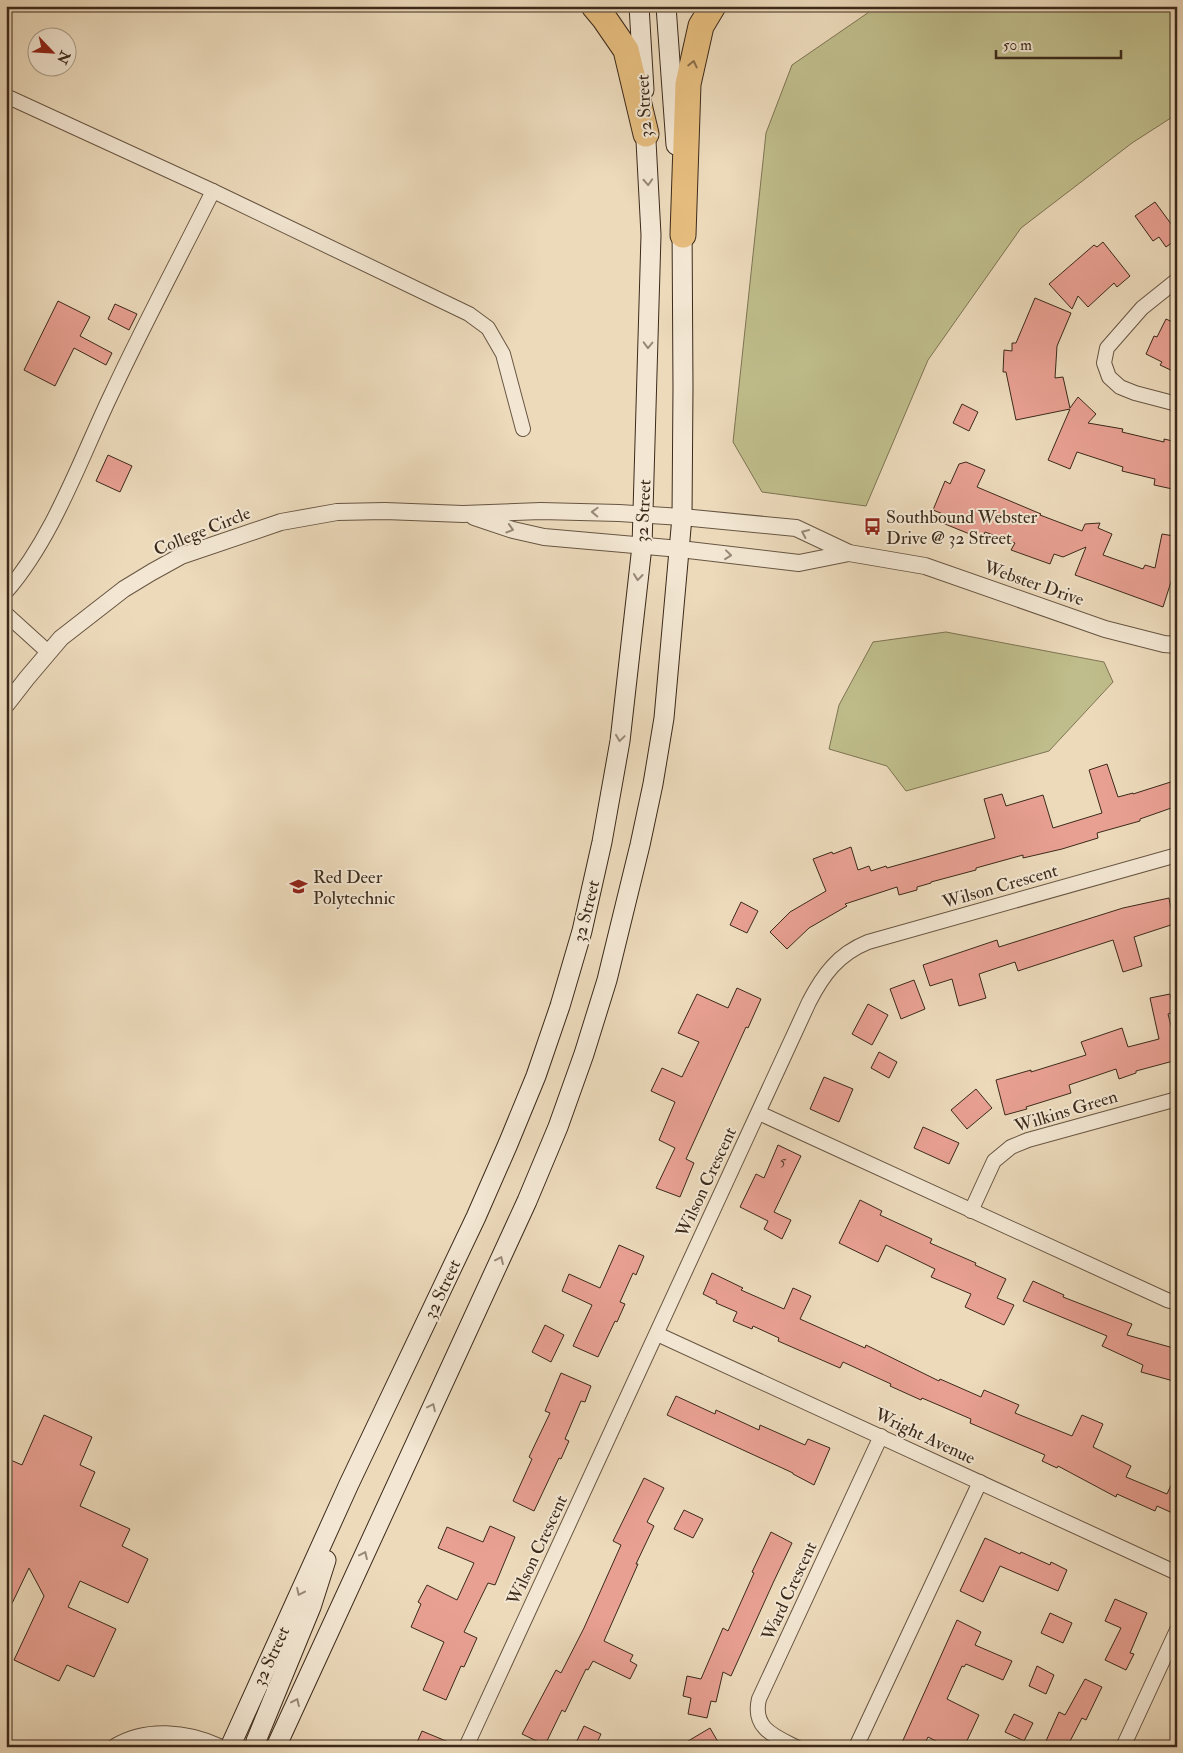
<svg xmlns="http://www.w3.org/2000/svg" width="1183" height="1753" viewBox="0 0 1183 1753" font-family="'IM FELL Double Pica',serif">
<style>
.green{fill:#bfbd8b;stroke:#7e7453}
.building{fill:#e8a092;stroke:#3c2a1b}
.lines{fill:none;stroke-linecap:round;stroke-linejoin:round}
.minor-casing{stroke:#685643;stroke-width:16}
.tertiary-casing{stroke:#685643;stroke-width:18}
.secondary-casing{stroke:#3c2a1b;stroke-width:21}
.motorway-casing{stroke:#3c2a1b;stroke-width:27}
.minor{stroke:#f3e7d3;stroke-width:14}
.tertiary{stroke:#f3e7d3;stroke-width:16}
.secondary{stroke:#f3e7d3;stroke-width:19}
.motorway{stroke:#e6bd7e;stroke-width:25}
.oneway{stroke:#886c48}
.oneway2{stroke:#988877}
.labels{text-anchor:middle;stroke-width:4;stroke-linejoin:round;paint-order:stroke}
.number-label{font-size:15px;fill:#674839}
.street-label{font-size:18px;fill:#3c2a1b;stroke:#f3e7d3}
.poi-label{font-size:18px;fill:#3c2a1b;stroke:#f3e7d3;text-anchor:start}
</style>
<rect width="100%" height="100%" fill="#ecdabb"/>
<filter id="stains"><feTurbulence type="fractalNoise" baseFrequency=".004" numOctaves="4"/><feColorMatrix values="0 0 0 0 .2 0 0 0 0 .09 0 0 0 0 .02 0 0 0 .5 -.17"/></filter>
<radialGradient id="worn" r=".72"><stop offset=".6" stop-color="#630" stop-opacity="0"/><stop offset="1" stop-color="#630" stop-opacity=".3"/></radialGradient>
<g class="green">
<path d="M880,6H1177V114L1132,143L1021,228L928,360L866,506L762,492L733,442L766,133L792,65L872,10Z"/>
<path d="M946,632L1104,662L1113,682L1049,751L906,791L887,766L829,749L839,705L873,642Z"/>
</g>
<g class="building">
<path d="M1155,202L1177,232V239L1166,247L1159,237L1153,241L1135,216Z"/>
<path d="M1103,242L1130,276L1117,287L1114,283L1088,307L1078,296L1072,309L1049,284L1094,245L1097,247Z"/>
<path d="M1035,298L1071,313L1057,346L1055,378L1063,377L1070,408L1078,397L1096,414L1088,423L1123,429L1122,432L1164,442V439L1177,442V490L1154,485L1155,479L1122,471L1123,467L1077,452L1070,469L1048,460L1070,409L1016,420L1006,372H1003L1004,350L1012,351V343H1016Z"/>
<path d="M58,301L90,317L80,336L112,353L106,365L74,348L55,386L24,370Z"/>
<path d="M115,304L137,314L129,330L108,319Z"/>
<path d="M1166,319L1177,324V373L1160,365L1162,362L1146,354L1154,336L1157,337Z"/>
<path d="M962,404L978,412L969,431L953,423Z"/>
<path d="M108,455L132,466L120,492L96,481Z"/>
<path d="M966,462L985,470L977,487L1041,514L1040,515L1082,531L1085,524L1100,523L1098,528L1112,534L1103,555L1143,569L1145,565L1155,568L1162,534L1174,536V540H1177V563L1163,607L1075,575L1086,547L1063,557L1054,554L1050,564L1011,550L1015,543L985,532L982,539L940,522L943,514L933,510L945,481L950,484L959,464Z"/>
<path d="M1107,764L1118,797L1133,793V794L1177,780V806L1140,819V821L1097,833L1098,838L1062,849L1023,858V855L976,868V870L931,882V883L917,887V890L899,895L897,887L845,904L847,906L809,928L787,949L770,932L790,912L826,891L813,859L832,852L833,854L851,847L858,870L869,866L871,871L886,866L887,868L995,838L984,799L1002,794L1006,806L1043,795L1053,828L1102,813L1089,770Z"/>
<path d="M1169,898L1174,924L1134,937L1142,966L1123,972L1113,940L1018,971L1015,962L979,974L986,998L959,1006L952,979L930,986L923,965L997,940L999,947L1123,908Z"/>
<path d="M741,902L758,911L747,933L730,925Z"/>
<path d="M914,980L925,1009L901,1019L890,989Z"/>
<path d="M737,988L761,999L748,1028L746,1027L686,1159L694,1163L680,1197L656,1188L675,1148L659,1140L675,1102L651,1091L662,1068L682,1077L699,1042L678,1033L697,994L728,1008Z"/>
<path d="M1170,994L1174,1012L1168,1014L1177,1049V1060L1136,1071V1073L1119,1079L1116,1069L1069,1085L1071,1093L1026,1107L1027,1109L1005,1115L996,1080L1031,1070V1072L1086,1055L1081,1042L1122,1028L1128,1047L1159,1039L1150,998Z"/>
<path d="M868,1004L888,1015L872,1045L852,1034Z"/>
<path d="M879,1052L897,1062L889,1078L871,1068Z"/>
<path d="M824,1077L853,1089L839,1122L810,1109Z"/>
<path d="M976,1089L992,1108L967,1129L951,1110Z"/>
<path d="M923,1127L959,1143L949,1164L914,1148Z"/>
<path d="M778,1145L801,1156L774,1212L791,1220L782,1239L764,1229L768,1221L740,1207L756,1174L764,1178Z"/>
<path d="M860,1200L882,1211L880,1215L932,1239L930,1243L976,1263L975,1265L1006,1279L997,1298L1014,1305L1004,1325L965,1307L971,1294L931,1277L935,1269L886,1245L878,1262L839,1243Z"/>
<path d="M619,1245L644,1256L636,1275L633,1273L620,1302L625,1304L617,1322L615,1321L598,1357L573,1346L592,1305L562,1291L569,1274L600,1288Z"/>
<path d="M712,1273L743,1288L741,1290L784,1309L793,1288L811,1296L800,1319L865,1348L866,1345L939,1381L940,1379L981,1397L984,1390L1019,1405L1015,1413L1072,1436L1082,1415L1103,1424L1093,1447L1131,1466L1126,1477L1167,1494L1177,1472V1515L1157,1506L1155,1511L1117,1494L1116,1497L1058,1466L1057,1468L1042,1461L1045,1455L970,1423L971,1419L922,1398L921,1400L890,1386L891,1384L843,1362L840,1368L778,1341L779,1338L753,1326L752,1329L733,1321L737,1312L716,1303L717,1301L703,1294Z"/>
<path d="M1033,1281L1064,1295L1063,1297L1132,1324L1127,1335L1177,1349V1382L1141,1372L1143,1365L1102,1346L1107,1336L1023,1301Z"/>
<path d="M545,1325L564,1335L551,1362L532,1352Z"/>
<path d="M561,1373L591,1386L585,1402L581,1401L565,1439L569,1441L561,1459L559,1458L534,1511L513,1501L532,1459L529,1457L550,1413L545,1411Z"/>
<path d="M676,1396L715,1414L716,1410L759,1430L760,1425L805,1445L808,1439L830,1448L814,1485L793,1474V1473L667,1415Z"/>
<path d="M44,1415L92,1437L80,1465L95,1472L80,1506L130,1529L122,1546L148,1559L128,1603L80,1581L68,1607L116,1629L94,1677L67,1665L59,1681L14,1660L44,1596L29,1568L6,1616V1458L22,1465Z"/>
<path d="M644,1478L664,1488L647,1522L654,1526L636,1564H638L604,1641L633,1655L630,1661L637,1665L630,1679L593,1661L588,1670L586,1669L565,1712L562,1710L545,1745L522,1734L556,1670L561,1673L584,1628L621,1545L613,1541Z"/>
<path d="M684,1510L703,1519L693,1538L674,1529Z"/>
<path d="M490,1526L515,1537L495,1585L488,1583L464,1632L477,1638L464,1667L461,1666L446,1700L423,1690L444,1642L411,1627L421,1604L418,1602L427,1585L457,1600L474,1563L438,1548L447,1527L483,1542Z"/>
<path d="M771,1532L792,1543L773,1583L731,1676L723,1672L716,1702L711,1701L707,1718L688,1714L691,1698L683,1696L687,1676L701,1679L723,1628L728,1631L754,1573L752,1572Z"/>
<path d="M985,1538L1020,1554L1021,1552L1050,1565L1051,1562L1067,1570L1058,1591L1000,1566L983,1602L960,1591Z"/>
<path d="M1115,1599L1147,1613L1130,1653L1134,1654L1126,1670L1105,1660L1121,1628L1105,1621Z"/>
<path d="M1050,1613L1072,1623L1063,1643L1041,1633Z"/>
<path d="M957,1620L981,1632L975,1645L1012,1661L1003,1680L966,1664L964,1667L962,1666L947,1699L979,1715L964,1747H948L928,1737L923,1747H900Z"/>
<path d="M1037,1666L1054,1675L1046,1694L1029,1686Z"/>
<path d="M1085,1679L1102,1687L1086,1720L1082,1718L1067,1747H1058L1046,1741L1059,1712L1065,1715Z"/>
<path d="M1014,1714L1033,1723L1024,1741L1005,1732Z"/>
<path d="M584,1726L601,1734L595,1747H574Z"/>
<path d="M710,1728L721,1747H678Z"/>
<path d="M422,1731L458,1746L457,1747H415Z"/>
</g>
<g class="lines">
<defs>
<g id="minor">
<path d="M6,96L213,191L469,314L488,328L503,354L523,429"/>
<path d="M1177,280L1142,308L1107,348L1104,363L1109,377L1120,387L1135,393L1177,404"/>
<path d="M6,592C53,538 80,460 111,395C143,326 179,259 213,191"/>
<path d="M6,614L48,652"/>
<path d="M759,1113L1167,1300L1177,1303"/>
<path d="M971,1211L994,1161L1011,1147L1028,1140L1177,1099"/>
<path d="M657,1334L1177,1573"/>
<path d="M466,1747L809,1002C823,975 838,954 868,942L1177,855"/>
<path d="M796,1747C774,1736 752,1728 759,1699L881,1436"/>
<path d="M856,1747L980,1482"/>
<path d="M1123,1747L1177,1630"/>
</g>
<g id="tertiary">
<path d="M474,517L513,530L544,537L680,549L799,563L849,553"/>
<path d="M6,705L27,678L61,638L124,589L152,572L181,556L281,522L337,512L385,511L463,514L541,511L619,513L682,517L796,528L849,553L925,566L1105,629L1164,644L1177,645"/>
<path d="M115,1747C146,1728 187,1732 219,1747"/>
</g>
<g id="secondary">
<path d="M639,6L644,90"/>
<path d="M666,6L676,145"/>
<path d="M230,1747L349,1484L476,1217L508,1144L536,1076L560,1006L582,931L602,842L620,741L642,546L651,235L645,122"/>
<path d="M255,1747L256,1741L311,1607L326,1560"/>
<path d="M276,1747L527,1201L558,1127L584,1054L607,980L640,845L653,784L664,718L682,517L683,387L682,222"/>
</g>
<g id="motorway">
<path d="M594,6L604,18L626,50L646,134"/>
<path d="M683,235L688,84L701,26L713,6"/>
</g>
</defs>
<use href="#minor" class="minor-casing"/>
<use href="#tertiary" class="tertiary-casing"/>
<use href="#secondary" class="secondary-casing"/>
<use href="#motorway" class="motorway-casing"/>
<use href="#minor" class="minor"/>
<use href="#tertiary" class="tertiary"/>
<use href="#secondary" class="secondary"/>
<use href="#motorway" class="motorway"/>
</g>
<defs><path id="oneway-chevron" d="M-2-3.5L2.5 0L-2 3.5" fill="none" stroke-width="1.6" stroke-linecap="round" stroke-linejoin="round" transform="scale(1.25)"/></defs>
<use class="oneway" href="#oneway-chevron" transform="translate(693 64) rotate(-77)"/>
<g class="oneway2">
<use href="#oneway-chevron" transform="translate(648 182) rotate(87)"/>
<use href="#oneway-chevron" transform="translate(648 345) rotate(91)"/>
<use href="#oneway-chevron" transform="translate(595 512) rotate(-178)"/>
<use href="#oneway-chevron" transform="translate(510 529) rotate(17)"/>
<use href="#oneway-chevron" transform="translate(805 533) rotate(-155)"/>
<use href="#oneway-chevron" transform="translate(728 555) rotate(6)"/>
<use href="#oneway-chevron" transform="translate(638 577) rotate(96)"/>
<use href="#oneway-chevron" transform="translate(620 738) rotate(98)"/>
<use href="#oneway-chevron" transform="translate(500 1260) rotate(-65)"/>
<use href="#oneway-chevron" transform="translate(432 1407) rotate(-65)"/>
<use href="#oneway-chevron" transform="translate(364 1555) rotate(-65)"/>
<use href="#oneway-chevron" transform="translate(300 1592) rotate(115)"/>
<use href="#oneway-chevron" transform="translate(296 1702) rotate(-65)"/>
</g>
<defs>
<symbol id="bus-bare" viewBox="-9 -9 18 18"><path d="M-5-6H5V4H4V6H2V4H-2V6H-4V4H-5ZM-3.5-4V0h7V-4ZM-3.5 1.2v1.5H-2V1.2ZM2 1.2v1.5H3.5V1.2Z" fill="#8f2418" stroke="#f3e7d3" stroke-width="2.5" paint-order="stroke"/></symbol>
<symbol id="university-bare" viewBox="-9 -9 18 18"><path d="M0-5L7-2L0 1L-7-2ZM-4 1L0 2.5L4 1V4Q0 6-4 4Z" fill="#8f2418" stroke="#f3e7d3" stroke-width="2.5" paint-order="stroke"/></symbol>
</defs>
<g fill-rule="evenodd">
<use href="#bus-bare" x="860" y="514" width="25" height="25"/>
<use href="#university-bare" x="286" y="874" width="25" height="25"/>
</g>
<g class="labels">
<g class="number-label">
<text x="783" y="1166">5</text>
</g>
<g class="street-label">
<text transform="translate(644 106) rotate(-93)" y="6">32 Street</text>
<text transform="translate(643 511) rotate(-87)" y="6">32 Street</text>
<text transform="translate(202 531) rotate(-22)" y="6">College Circle</text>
<text transform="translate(1034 583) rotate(19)" y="6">Webster Drive</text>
<text transform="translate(1000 886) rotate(-16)" y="6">Wilson Crescent</text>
<text transform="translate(586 911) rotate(-76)" y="6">32 Street</text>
<text transform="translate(1066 1111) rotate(-17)" y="6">Wilkins Green</text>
<text transform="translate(706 1182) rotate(-65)" y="6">Wilson Crescent</text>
<text transform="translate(442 1289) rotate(-65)" y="6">32 Street</text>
<text transform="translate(925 1436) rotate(25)" y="6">Wright Avenue</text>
<text transform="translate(537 1550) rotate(-65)" y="6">Wilson Crescent</text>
<text transform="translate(789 1591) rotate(-65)" y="6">Ward Crescent</text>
<text transform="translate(271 1656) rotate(-65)" y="6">32 Street</text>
</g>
<g class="poi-label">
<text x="886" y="523">Southbound Webster<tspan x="886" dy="21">Drive @ 32 Street</tspan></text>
<text x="313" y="883">Red Deer<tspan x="313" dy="21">Polytechnic</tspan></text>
</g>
</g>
<rect width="1183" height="1753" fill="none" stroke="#ecdabb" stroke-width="25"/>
<rect x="8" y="8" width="1168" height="1738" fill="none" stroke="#3c2a1b" stroke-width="2.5"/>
<rect x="12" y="12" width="1158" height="1728" fill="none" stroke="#3c2a1b"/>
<g transform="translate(52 52) rotate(115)"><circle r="24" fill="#f3e7d3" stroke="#aa9b89"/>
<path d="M0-4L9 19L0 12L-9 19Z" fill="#8f2418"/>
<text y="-8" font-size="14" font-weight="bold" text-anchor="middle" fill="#3c2a1b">N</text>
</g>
<path d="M996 50v8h125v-8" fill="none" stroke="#3c2a1b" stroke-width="2.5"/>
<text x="1003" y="50" font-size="15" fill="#3c2a1b" stroke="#f3e7d3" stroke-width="4" paint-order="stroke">50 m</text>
<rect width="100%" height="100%" filter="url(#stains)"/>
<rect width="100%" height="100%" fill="url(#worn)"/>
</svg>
